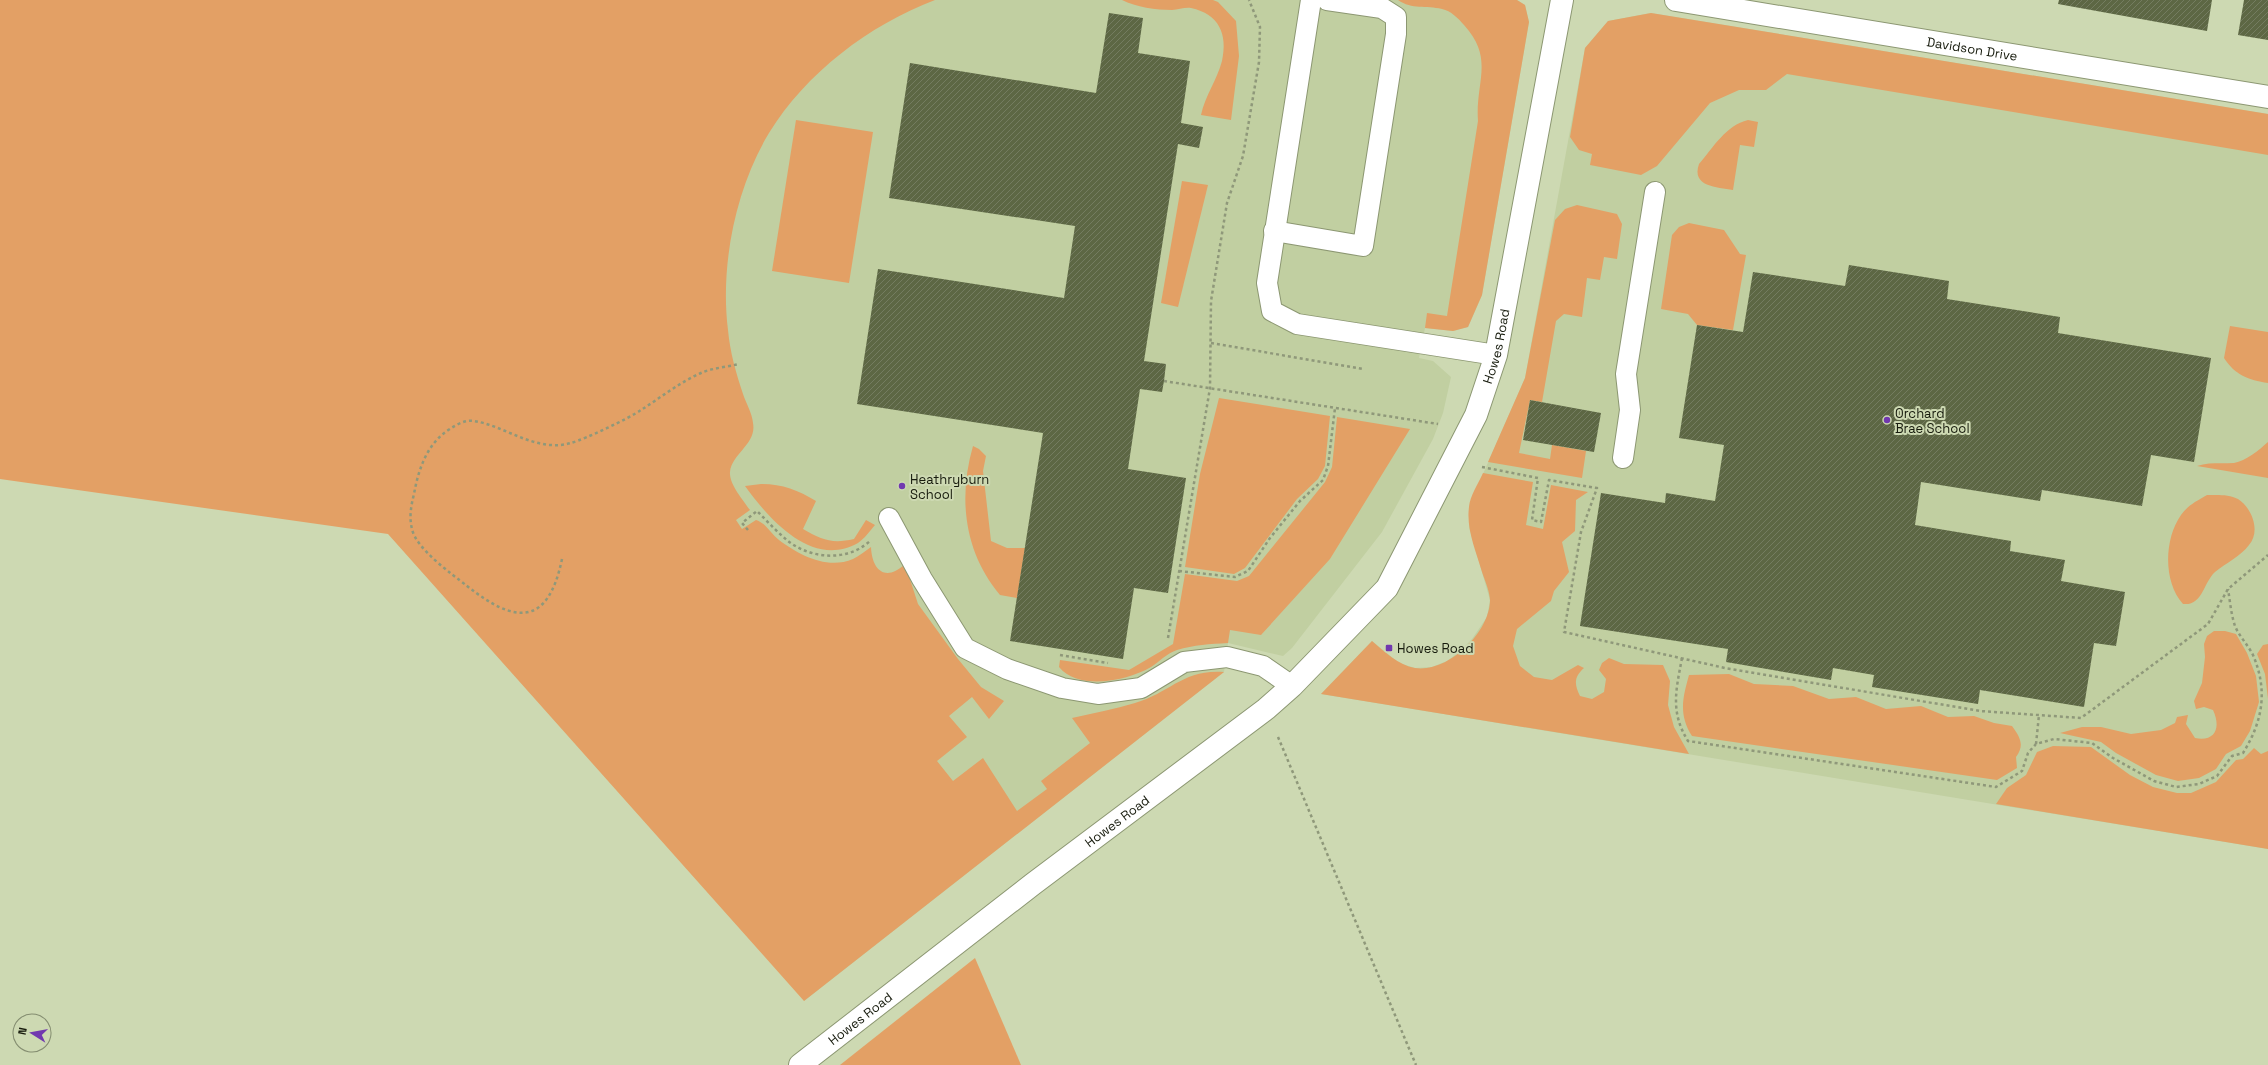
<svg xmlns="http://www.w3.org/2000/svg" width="2268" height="1065" viewBox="0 0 2268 1065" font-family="'Space Grotesk',sans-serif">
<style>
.built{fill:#c1cfa1}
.green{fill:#e3a065}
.building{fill:url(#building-hatch)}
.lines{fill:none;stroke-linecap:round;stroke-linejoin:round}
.service-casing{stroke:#8c9772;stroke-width:22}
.minor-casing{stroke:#8c9772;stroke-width:24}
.path{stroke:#8f987a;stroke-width:2.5;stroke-dasharray:3 3;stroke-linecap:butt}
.service{stroke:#fff;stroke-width:20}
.minor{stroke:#fff;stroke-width:22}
.poi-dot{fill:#7138af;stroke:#cdd9b2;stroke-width:1.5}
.labels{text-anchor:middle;stroke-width:4;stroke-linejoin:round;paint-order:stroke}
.street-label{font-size:13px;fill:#171b0d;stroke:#cdd9b2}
.poi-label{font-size:13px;fill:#171b0d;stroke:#cdd9b2;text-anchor:start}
</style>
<defs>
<pattern id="building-hatch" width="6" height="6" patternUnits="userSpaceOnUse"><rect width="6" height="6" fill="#5d6744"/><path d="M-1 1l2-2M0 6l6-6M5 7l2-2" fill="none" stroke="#747c60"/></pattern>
</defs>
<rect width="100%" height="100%" fill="#cdd9b2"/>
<g class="built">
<path d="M478,0H1517L1525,5L1529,22L1482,295L1468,327L1453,331L1425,328L1419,358L1433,361L1451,377L1443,413L1433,439L1382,532L1292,648L1283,656L1228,643L1224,672L804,1001Z"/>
<path d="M1651,13L2268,114V849L1321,694L1372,641L1399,663L1415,668L1432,667L1447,661L1459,652L1472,639L1487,617L1490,600L1469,527V506L1525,378L1585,48L1608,21Z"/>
</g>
<g class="green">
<path d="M0,0H935C869,25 806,73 769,133C735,189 720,267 728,330C730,352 736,373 743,394C746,403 752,413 753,423C757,444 732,453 730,472C729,484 743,500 750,510L736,520L742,529L756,520C766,523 771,534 779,540C799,555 827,570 853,559C859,556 865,551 871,547C872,571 886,582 905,564L918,604L958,659L981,687L1004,701L989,719L972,697L949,716L967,737L937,761L953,781L983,758L1017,811L1047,789L1041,781L1090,743L1072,718C1093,713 1115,709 1135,703C1170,693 1183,669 1224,672L804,1001L388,534L0,479Z"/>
<path d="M1122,0H1213L1218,2L1236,21L1239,56L1231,120L1201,115C1205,96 1217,80 1222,61C1228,34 1219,14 1191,8C1185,7 1178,10 1172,10C1156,10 1136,7 1122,0Z"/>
<path d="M1398,0H1517L1525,5L1529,22L1482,295L1468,327L1453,331L1425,328L1427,313L1447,316L1478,121C1475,82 1495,59 1464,25C1458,18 1451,11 1442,9C1426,5 1412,10 1398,0Z"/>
<path d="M1651,13L2268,114V155L1787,74L1766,90H1739L1710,103L1657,166L1641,175L1590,165L1592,154L1579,150L1570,137L1585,48L1608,21Z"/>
<path d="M796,120L873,132L849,283L772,271Z"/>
<path d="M1748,120L1758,122L1754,147L1740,145L1733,190C1717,187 1691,187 1699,164C1713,148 1726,125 1748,120Z"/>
<path d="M1182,181L1208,185L1178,307L1161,303Z"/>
<path d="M1577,205L1617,214L1622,224L1617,259L1604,257L1600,280L1587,278L1582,317L1564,314L1556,321L1542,402L1530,400L1519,453L1550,459L1552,445L1586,451L1582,478L1488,462L1525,378L1555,220L1565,209Z"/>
<path d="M1689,223L1724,230L1740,254L1746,255L1733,330L1697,325L1688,314L1661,309L1672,235L1679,227Z"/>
<path d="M2230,326L2268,332V383C2248,380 2235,375 2224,358Z"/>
<path d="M1219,398L1330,416L1325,466L1318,479L1297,499L1245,568L1234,574L1185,567L1200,474Z"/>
<path d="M1337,417L1410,429L1330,559L1261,635L1230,630L1228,643C1210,644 1194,645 1177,650C1167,653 1159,662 1151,667C1127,681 1079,691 1059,667L1060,660L1129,670L1173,644L1185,574L1237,581L1249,576L1325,482L1332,467Z"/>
<path d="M2268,442V478L2197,466C2209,462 2221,464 2234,463C2246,461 2259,450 2268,442Z"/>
<path d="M973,446L979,449L986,456L983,471L991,541L1007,548H1025L1017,598L1000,595C964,552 958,498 973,446Z"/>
<path d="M1483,473L1533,482L1526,525L1543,529L1551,485L1588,492L1576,500L1575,531L1562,542L1569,572L1554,591L1551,601L1517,629L1513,646L1520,666L1534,677L1552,680L1578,665L1584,668C1574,677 1574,684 1580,696L1592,699L1604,692L1606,679L1599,670L1602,663L1609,658L1624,664L1663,665L1670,681L1668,705L1674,727L1689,754L1321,694L1372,641C1385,652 1398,665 1415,668C1448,673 1489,633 1490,601C1490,592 1485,581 1482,572C1476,551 1466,529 1469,507C1470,496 1478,484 1483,473Z"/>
<path d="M761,484C782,484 798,490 816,501L803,529C822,540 832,544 854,539L866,520L875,525C870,531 864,539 858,543C812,569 769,519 745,486Z"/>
<path d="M2207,495C2217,495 2229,494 2238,499C2252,508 2261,531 2249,545C2241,556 2226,563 2215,572C2203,583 2203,606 2183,604C2163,582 2164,539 2181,515C2188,505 2197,501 2207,495Z"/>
<path d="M2214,631H2225L2236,634L2247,653L2256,676L2259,702L2250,731L2241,746L2226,754L2216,769L2199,778L2178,781L2156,775L2116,753L2101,742L2060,733L2082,727H2101L2131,734L2161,730L2175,723L2177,717L2188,715L2186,724L2195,738C2216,742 2221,727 2213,710L2204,707L2196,709L2194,701L2202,683L2205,657L2204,644L2207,636Z"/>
<path d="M2268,644V699L2265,674L2257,654L2263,645Z"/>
<path d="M1729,674L1754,684L1793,686L1829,699L1856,697L1886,709L1921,706L1948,717L1974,716L1994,723L2012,726C2020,737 2025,745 2016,757L2017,768L1997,780L1692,736C1678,714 1683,697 1689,675Z"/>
<path d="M2053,746L2091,747L2130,775L2153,787L2177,793H2191L2216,782L2236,760L2243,759L2254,748L2261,754L2268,751V849L1996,804L2007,788L2026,775L2037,752Z"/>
<path d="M975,958L1021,1065H840Z"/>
</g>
<g class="building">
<path d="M2059,0H2212L2207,31L2058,4Z"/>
<path d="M2244,0H2268V40L2238,35Z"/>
<path d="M1109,13L1143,18L1138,53L1190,61L1181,123L1203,127L1199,148L1178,144L1144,361L1166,364L1164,381L1162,392L1140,389L1128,469L1186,478L1168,593L1134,588L1123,659L1010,641L1043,433L857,404L878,269L1064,298L1075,226L889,198L910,63L1096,93Z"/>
<path d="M1849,265L1949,281L1947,299L2060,317L2058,333L2211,358L2194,462L2151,455L2142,506L2042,490L2040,501L1921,482L1915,525L2011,541L2010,551L2065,560L2061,581L2125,592L2116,646L2094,643L2084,707L1980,690L1978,704L1872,687L1874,675L1833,668L1831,680L1726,662L1728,649L1580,626L1601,493L1665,503L1666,493L1715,501L1724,445L1679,438L1697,325L1743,332L1753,272L1845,286Z"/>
<path d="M1530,400L1601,413L1594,452L1523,440Z"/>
</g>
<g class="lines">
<defs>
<g id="service">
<path d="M1311,0L1267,283L1272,311L1297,324L1496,355"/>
<path d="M1274,231L1363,246L1396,34V17L1382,8L1327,0"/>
<path d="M1623,458L1630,410L1626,374L1655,192"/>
<path d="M889,518L922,579L965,648L1007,669L1062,688L1098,694L1141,688L1184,662L1227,657L1263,666L1292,686"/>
</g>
<g id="minor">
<path id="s1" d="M1676,0L2268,97"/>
<path id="s2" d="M800,1065L1033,884L1266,709L1292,686L1387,588L1476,415L1496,355L1562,0"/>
</g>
</defs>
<use href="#service" class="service-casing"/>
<use href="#minor" class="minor-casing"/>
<g class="path">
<path d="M1211,343L1363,369"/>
<path d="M1164,381L1438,424"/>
<path d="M1482,467L1538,478L1532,520L1541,522L1549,480L1597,488L1581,532L1564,632L1725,668L1980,711L2081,718L2208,624L2228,589L2268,555"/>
<path d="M748,530L742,523L757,511C767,521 777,532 788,541C811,559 847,562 870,541"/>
<path d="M562,559C548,627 515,624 467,586C452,574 416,549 412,529C409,517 411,506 414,494C418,472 425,449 443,434C451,428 463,419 474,421C506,426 536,453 571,443C585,439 628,419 641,410C660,398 680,382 701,373C712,368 727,367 739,364"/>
<path d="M1179,571L1235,577L1248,571L1270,538L1300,501L1323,480L1328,466L1335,408"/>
<path d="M1168,638L1210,388L1211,301L1227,203L1243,156L1259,62L1260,27L1249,0"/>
<path d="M1060,655L1108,663"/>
<path d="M1682,658C1676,690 1670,712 1688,741L1996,787L2022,771L2028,753L2036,744L2054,739L2092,743L2113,758L2154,781L2176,787L2199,784L2217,776L2232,756L2243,753C2263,721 2268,690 2253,655C2248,645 2239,636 2235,626C2231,614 2230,601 2228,589"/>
<path d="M1278,737L1416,1065"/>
<path d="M2036,744L2039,715"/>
</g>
<use href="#service" class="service"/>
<use href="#minor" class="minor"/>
</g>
<g class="poi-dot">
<circle cx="1887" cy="420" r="4"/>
<circle cx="902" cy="486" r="4"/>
<rect x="1385" y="644" width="8" height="8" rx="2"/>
</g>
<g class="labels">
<g class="street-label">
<text dy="5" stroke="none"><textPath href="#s1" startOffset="300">Davidson Drive</textPath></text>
<text dy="5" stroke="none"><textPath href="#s2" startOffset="1024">Howes Road</textPath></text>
<text dy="5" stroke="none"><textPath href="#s2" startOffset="400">Howes Road</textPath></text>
<text dy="5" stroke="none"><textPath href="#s2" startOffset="76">Howes Road</textPath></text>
</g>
<g class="poi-label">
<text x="1895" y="418">Orchard<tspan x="1895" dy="15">Brae School</tspan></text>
<text x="910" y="484">Heathryburn<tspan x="910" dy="15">School</tspan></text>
<text x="1397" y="653">Howes Road</text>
</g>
</g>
<g transform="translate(32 1033) rotate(281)"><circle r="19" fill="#cdd9b2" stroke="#848d70"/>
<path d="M0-3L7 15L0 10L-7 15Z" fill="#7138af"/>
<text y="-6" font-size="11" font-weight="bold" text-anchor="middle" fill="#171b0d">N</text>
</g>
</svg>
